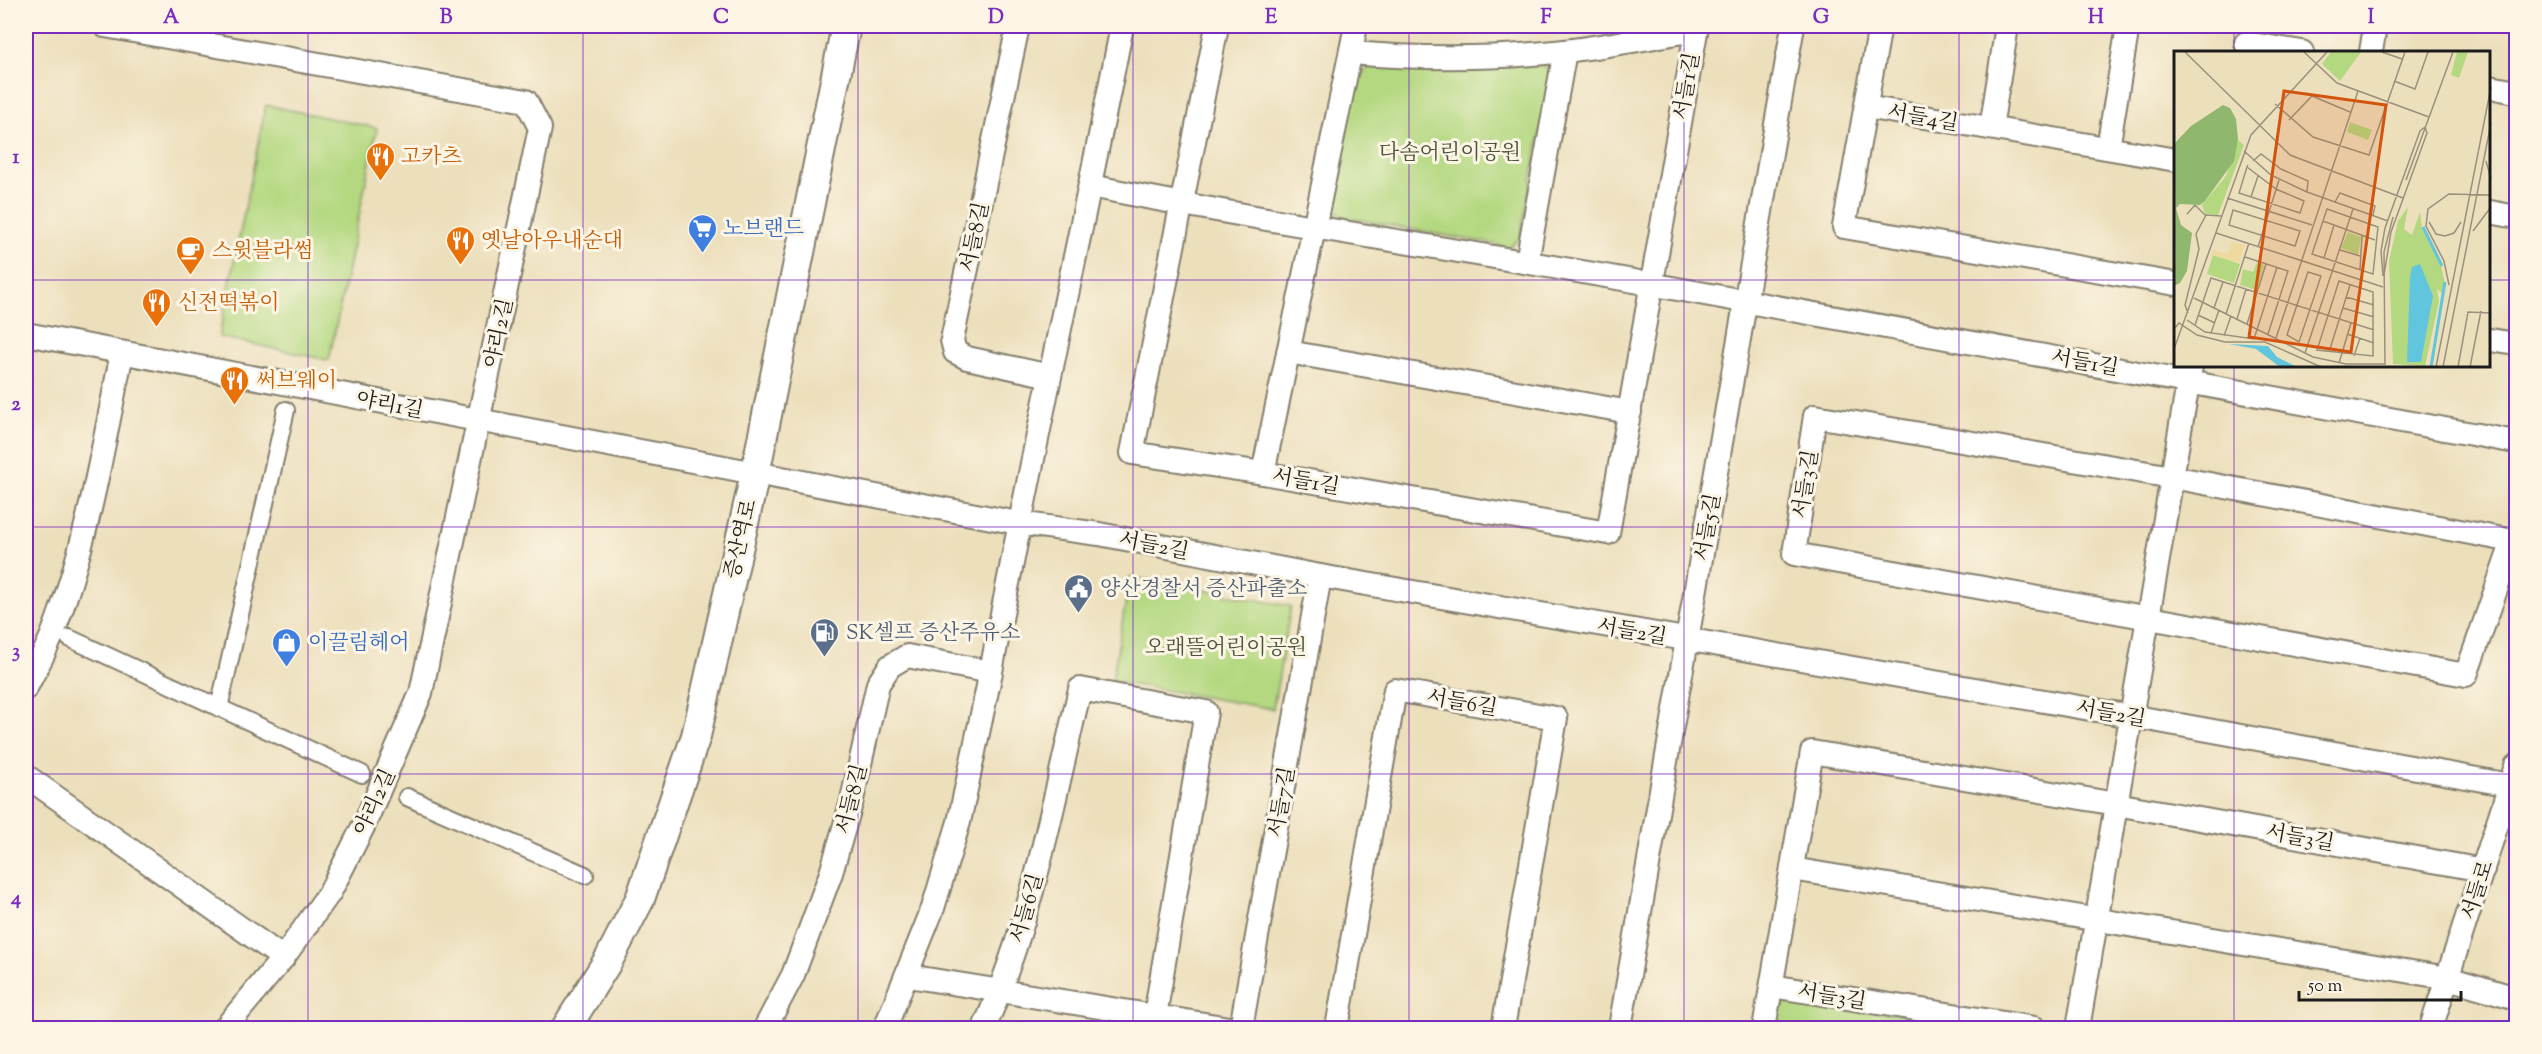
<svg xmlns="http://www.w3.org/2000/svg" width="2542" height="1054" viewBox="0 0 2542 1054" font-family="'Sorts Mill Goudy','Noto Serif KR',serif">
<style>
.green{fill:#b4d880;stroke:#687a4e;stroke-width:1.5}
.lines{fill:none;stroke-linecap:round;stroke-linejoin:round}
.pedestrian-casing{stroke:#847e6c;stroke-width:20}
.minor-casing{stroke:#847e6c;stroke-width:26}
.tertiary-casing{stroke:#847e6c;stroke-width:32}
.pedestrian{stroke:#fff;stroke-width:16}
.minor{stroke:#fff;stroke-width:22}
.tertiary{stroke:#fff;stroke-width:28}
.grid{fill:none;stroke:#7b2cbf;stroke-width:1.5;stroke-opacity:0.55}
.labels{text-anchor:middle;stroke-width:6;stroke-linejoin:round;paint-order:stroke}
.street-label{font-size:21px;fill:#1c1c1c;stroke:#fcf5e5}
.park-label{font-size:21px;fill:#4a543a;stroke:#fcf5e5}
.food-label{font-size:21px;fill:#c56008;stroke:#fcf5e5;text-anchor:start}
.shop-label{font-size:21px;fill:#366cbe;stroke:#fcf5e5;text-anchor:start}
.service-label{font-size:21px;fill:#4e5e75;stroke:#fcf5e5;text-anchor:start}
.inset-river{fill:none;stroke:#60c5dd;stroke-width:3}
.inset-road{fill:none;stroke:#99917c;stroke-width:1.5}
.view{fill:#d4530e;fill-opacity:0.15;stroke:#d4530e;stroke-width:3}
.inset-edge{fill:none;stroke:#1c1c1c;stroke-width:3}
.neatline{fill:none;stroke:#7b2cbf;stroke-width:2}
.grid-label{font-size:20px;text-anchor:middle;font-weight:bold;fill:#7b2cbf}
</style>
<rect width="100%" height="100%" fill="#fcf5e5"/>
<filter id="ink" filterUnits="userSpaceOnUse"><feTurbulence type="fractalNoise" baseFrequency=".0167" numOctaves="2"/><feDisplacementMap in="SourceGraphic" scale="12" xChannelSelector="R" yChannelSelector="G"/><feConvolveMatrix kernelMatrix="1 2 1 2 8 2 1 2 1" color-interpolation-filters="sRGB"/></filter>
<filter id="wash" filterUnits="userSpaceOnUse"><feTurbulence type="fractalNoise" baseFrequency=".008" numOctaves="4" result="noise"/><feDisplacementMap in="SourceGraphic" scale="24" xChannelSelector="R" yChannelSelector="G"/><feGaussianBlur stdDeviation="1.35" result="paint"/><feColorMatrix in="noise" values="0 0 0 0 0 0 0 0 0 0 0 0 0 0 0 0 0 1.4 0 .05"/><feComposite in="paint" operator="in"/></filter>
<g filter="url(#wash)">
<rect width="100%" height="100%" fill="#ecdfbc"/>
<g class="green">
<path d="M1538,61L1552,73L1520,238L1509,247L1342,217L1330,204L1354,80L1369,67L1495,68Z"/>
<path d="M266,105L377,128L329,360L219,337Z"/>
<path d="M1130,577L1291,606L1273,709L1112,681Z"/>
<path d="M1794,997L1982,1028H1775L1778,1010Z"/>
</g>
</g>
<g filter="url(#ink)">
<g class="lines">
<defs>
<g id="pedestrian">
<path d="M69,638L362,774"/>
<path d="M219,708L286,410"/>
<path d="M407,797L585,875"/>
</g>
<g id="minor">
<path d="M105,26L526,101L540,128L421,693L364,825L330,892L283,958L225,1028"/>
<path d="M1018,26L952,340L955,352L967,358L1050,376"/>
<path d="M1217,26L1132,453L1263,473L1608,533L1697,26"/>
<path d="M1880,26L1844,227L2176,284"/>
<path d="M2246,43L2302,52"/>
<path d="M2371,52L2375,26"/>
<path d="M1351,53C1422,59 1494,59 1565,51C1609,46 1652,37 1696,30"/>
<path d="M2490,87L2516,92"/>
<path d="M1866,107L2176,160"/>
<path d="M1991,128L2007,26"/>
<path d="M2108,148L2128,26"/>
<path d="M1091,186C1276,224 1464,250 1650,284C1939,336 2228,387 2516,442"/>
<path d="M2490,212L2516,217"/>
<path d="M1527,262L1565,51"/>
<path d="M26,334L1018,523L1099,534L1320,576L2131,716L2510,785"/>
<path d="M2490,340L2516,344"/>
<path d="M1288,352L1630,412"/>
<path d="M1815,416L2172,477L2513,541L2466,675L1794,554Z"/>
<path d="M1263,473L1356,26"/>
<path d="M26,688C35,669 47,650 54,630C88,541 103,446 122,353"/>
<path d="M26,776L283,958"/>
<path d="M1792,869L2448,978L2516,998"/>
<path d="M908,976L1229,1028"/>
<path d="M1772,986L2035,1028"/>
<path d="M765,1028L793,975L831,873L851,804L878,684L890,666L907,656L991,672C1031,456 1080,241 1122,26"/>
<path d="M885,1028L933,908L959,822L991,672"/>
<path d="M984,1028C1032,921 1053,803 1080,689L1206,712L1153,1028"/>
<path d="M1241,1028L1320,576"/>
<path d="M1337,1028L1395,690L1556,718L1503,1028"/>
<path d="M1620,1028L1793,26"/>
<path d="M1764,1028L1812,752L2116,804L2483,870"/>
<path d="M2078,1028L2191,366"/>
<path d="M2431,1028L2516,766"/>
</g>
<path id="tertiary" d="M566,1028L609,959L640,899L696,736L755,474L846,26"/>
</defs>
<use href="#pedestrian" class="pedestrian-casing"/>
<use href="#minor" class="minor-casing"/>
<use href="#tertiary" class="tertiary-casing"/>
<use href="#pedestrian" class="pedestrian"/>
<use href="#minor" class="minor"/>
<use href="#tertiary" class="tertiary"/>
</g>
</g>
<path class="grid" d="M308,26V1028M583,26V1028M858,26V1028M1133,26V1028M1409,26V1028M1684,26V1028M1959,26V1028M2234,26V52M26,280H2176M2490,280H2516M2234,366V1028M26,527H2516M26,774H2516"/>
<defs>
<symbol id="restaurant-pin" viewBox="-11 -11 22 30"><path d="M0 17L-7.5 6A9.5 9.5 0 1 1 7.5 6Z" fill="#e8710a" stroke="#fcf5e5"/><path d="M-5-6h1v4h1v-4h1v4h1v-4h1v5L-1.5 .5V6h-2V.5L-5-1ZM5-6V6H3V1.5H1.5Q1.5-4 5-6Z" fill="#fff"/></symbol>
<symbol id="supermarket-pin" viewBox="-11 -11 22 30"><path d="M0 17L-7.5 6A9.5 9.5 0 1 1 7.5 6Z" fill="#3f7fe0" stroke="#fcf5e5"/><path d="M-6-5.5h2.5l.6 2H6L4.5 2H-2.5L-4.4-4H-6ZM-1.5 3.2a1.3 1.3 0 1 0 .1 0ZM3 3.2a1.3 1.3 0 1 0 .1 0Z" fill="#fff"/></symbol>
<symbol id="cafe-pin" viewBox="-11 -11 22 30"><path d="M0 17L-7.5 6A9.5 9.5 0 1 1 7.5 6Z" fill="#e8710a" stroke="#fcf5e5"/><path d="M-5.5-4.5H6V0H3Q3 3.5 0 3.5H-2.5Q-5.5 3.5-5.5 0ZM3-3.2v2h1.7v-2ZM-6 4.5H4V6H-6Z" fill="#fff"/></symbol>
<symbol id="civic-pin" viewBox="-11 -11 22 30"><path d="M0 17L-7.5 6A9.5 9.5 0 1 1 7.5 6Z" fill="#5c6f8a" stroke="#fcf5e5"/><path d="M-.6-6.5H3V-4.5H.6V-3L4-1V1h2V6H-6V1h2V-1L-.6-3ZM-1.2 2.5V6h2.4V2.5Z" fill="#fff"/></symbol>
<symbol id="fuel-pin" viewBox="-11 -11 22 30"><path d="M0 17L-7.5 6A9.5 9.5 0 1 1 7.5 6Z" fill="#5c6f8a" stroke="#fcf5e5"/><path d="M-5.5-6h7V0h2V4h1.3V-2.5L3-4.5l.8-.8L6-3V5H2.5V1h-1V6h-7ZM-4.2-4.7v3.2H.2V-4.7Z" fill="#fff"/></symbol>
<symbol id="shop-pin" viewBox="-11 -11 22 30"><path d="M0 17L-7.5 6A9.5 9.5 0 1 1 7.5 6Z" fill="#3f7fe0" stroke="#fcf5e5"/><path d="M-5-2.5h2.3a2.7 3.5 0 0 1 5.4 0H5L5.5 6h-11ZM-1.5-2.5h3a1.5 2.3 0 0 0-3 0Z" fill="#fff"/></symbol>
</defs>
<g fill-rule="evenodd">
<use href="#restaurant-pin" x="364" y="140" width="33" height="45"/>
<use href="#supermarket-pin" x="686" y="212" width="33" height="45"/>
<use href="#restaurant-pin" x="444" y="224" width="33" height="45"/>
<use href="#cafe-pin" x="174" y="234" width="33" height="45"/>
<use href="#restaurant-pin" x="140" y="286" width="33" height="45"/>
<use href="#restaurant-pin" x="218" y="364" width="33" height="45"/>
<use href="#civic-pin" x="1062" y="572" width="33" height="45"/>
<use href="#fuel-pin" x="808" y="616" width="33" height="45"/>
<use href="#shop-pin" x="270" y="626" width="33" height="45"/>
</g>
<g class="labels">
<g class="street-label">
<text transform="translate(1686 86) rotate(-80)" y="7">서들1길</text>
<text transform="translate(1923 117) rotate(10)" y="7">서들4길</text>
<text transform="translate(974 237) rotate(-78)" y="7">서들8길</text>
<text transform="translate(498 333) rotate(-78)" y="7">야리2길</text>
<text transform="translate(2085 362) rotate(10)" y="7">서들1길</text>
<text transform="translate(390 404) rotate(11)" y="7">야리1길</text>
<text transform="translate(1306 481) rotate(10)" y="7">서들1길</text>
<text transform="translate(1805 484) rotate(-81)" y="7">서들3길</text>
<text transform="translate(1707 527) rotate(-80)" y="7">서들5길</text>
<text transform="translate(740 539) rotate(-77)" y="7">증산역로</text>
<text transform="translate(1154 545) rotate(11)" y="7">서들2길</text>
<text transform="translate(1632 631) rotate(10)" y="7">서들2길</text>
<text transform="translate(1462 702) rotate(10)" y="7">서들6길</text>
<text transform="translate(2111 713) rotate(10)" y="7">서들2길</text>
<text transform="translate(851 799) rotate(-76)" y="7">서들8길</text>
<text transform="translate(374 802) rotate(-65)" y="7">야리2길</text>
<text transform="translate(1281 802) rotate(-80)" y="7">서들7길</text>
<text transform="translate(2300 837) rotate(10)" y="7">서들3길</text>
<text transform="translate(2477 890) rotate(-72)" y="7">서들로</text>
<text transform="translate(1026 908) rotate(-74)" y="7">서들6길</text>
<text transform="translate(1832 996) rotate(9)" y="7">서들3길</text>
</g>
<g class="park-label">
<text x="1450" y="159">다솜어린이공원</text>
<text x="1226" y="654">오래뜰어린이공원</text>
</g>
<g class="food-label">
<text x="401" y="163">고카츠</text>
<text x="481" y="247">옛날아우내순대</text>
<text x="212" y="257">스윗블라썸</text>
<text x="178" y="309">신전떡볶이</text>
<text x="256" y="387">써브웨이</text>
</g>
<g class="shop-label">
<text x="723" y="235">노브랜드</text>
<text x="308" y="649">이끌림헤어</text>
</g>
<g class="service-label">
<text x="1100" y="595">양산경찰서 증산파출소</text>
<text x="846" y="639">SK셀프 증산주유소</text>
</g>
</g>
<g transform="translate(2174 51)">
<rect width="316" height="316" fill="#ecdfbc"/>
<path d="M157,1H187L166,30L148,13ZM283,1H294L285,27L277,24ZM176,71L198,79L194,89L173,81ZM64,89L70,94L44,164L31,163L28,154L52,125ZM234,156L230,178L238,184L246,161L248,178L267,215L271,233L269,243L263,238L265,250L251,315L219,313L215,210L224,170ZM174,181L187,186L184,204L167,197ZM39,204L66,213L60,232L33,223ZM83,211L90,214L83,239L66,234L69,218L79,221Z" fill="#b4d880"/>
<path d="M49,54L56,57L62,68L64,88L60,110L31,150L26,154L6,153L2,157L7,174L18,182L13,220L6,232L0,235V93L17,75Z" fill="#8fb86e"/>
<path d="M58,190L71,194L65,212L38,204L39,199L54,203Z" fill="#eeda9e"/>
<path d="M246,213L259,245L247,311H233L236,226L238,216ZM55,293L94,295L103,306L123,316H106L82,298Z" fill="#60c5dd"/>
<path class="inset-river" d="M249,176L268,215M257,316L271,231"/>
<path class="inset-road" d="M11,1L116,104L229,147M130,1L163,32L255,66M208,1L228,8M220,30L241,38L254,1M101,53L139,86L195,104L231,1M115,69L138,45L176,61M70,100L97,124L133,141M79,110L87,103L107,118L134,130L133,141L214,170M312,110L317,128M73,116L102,138L130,150L126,162L65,142L73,116L74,114M232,129L279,1M77,146L84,125M53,147L138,174M161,151L166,142L201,155L199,164M153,158L204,176L199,223L138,203ZM59,159L126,180L121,195L55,174ZM13,163L21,154L32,165M149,170L201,189M255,171L262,183L271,185L280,182L287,171M299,180L317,156M42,182L209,236M84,196L105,129M166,199L186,205M71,206L114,220L94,283M150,207L160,174M186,218L188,185M134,221L147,225L125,291L113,284ZM210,224L217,181L253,82L251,76M209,225L207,200L211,177L246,80L251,76M165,230L199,241V305L143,299ZM275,234L270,210L252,175L254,158L275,143L317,144M172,246L200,254M20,247L139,306L172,313H211M40,257L49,231M169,257L200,266M14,262L11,254L25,198L22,183L32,164L47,165M52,263L75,192M24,264L41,272M63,268L72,238M13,269L31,281L80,288L103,216M73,273L92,213M21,274L37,227L200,279M0,278L5,272L23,284L51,291H91L147,316M37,282L45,259M173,283L200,292M50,285L57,265M102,287L184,40M0,298L77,84L153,1M155,301L176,234M131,302L179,158M180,305L186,287M165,312L177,272M211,314L210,201L219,166M262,316L317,36M269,316L317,72M284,316L294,261L317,262M296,316L307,260"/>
<path class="view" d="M110,40L212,54L177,301L75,286Z"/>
<rect width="316" height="316" class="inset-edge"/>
</g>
<rect width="2542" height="1054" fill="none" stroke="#fcf5e5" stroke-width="66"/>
<path d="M2299 991v9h162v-9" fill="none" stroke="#1c1c1c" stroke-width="3"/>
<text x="2308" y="991" font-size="18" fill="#1c1c1c" stroke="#fcf5e5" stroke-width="4.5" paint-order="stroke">50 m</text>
<rect x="33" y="33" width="2476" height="988" class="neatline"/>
<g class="grid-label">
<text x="171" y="23">A</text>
<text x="446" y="23">B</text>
<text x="721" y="23">C</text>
<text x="996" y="23">D</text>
<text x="1271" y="23">E</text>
<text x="1546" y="23">F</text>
<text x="1821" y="23">G</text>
<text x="2096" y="23">H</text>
<text x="2371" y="23">I</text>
<text x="16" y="163">1</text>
<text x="16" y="410">2</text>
<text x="16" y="657">3</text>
<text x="16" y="904">4</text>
</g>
</svg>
